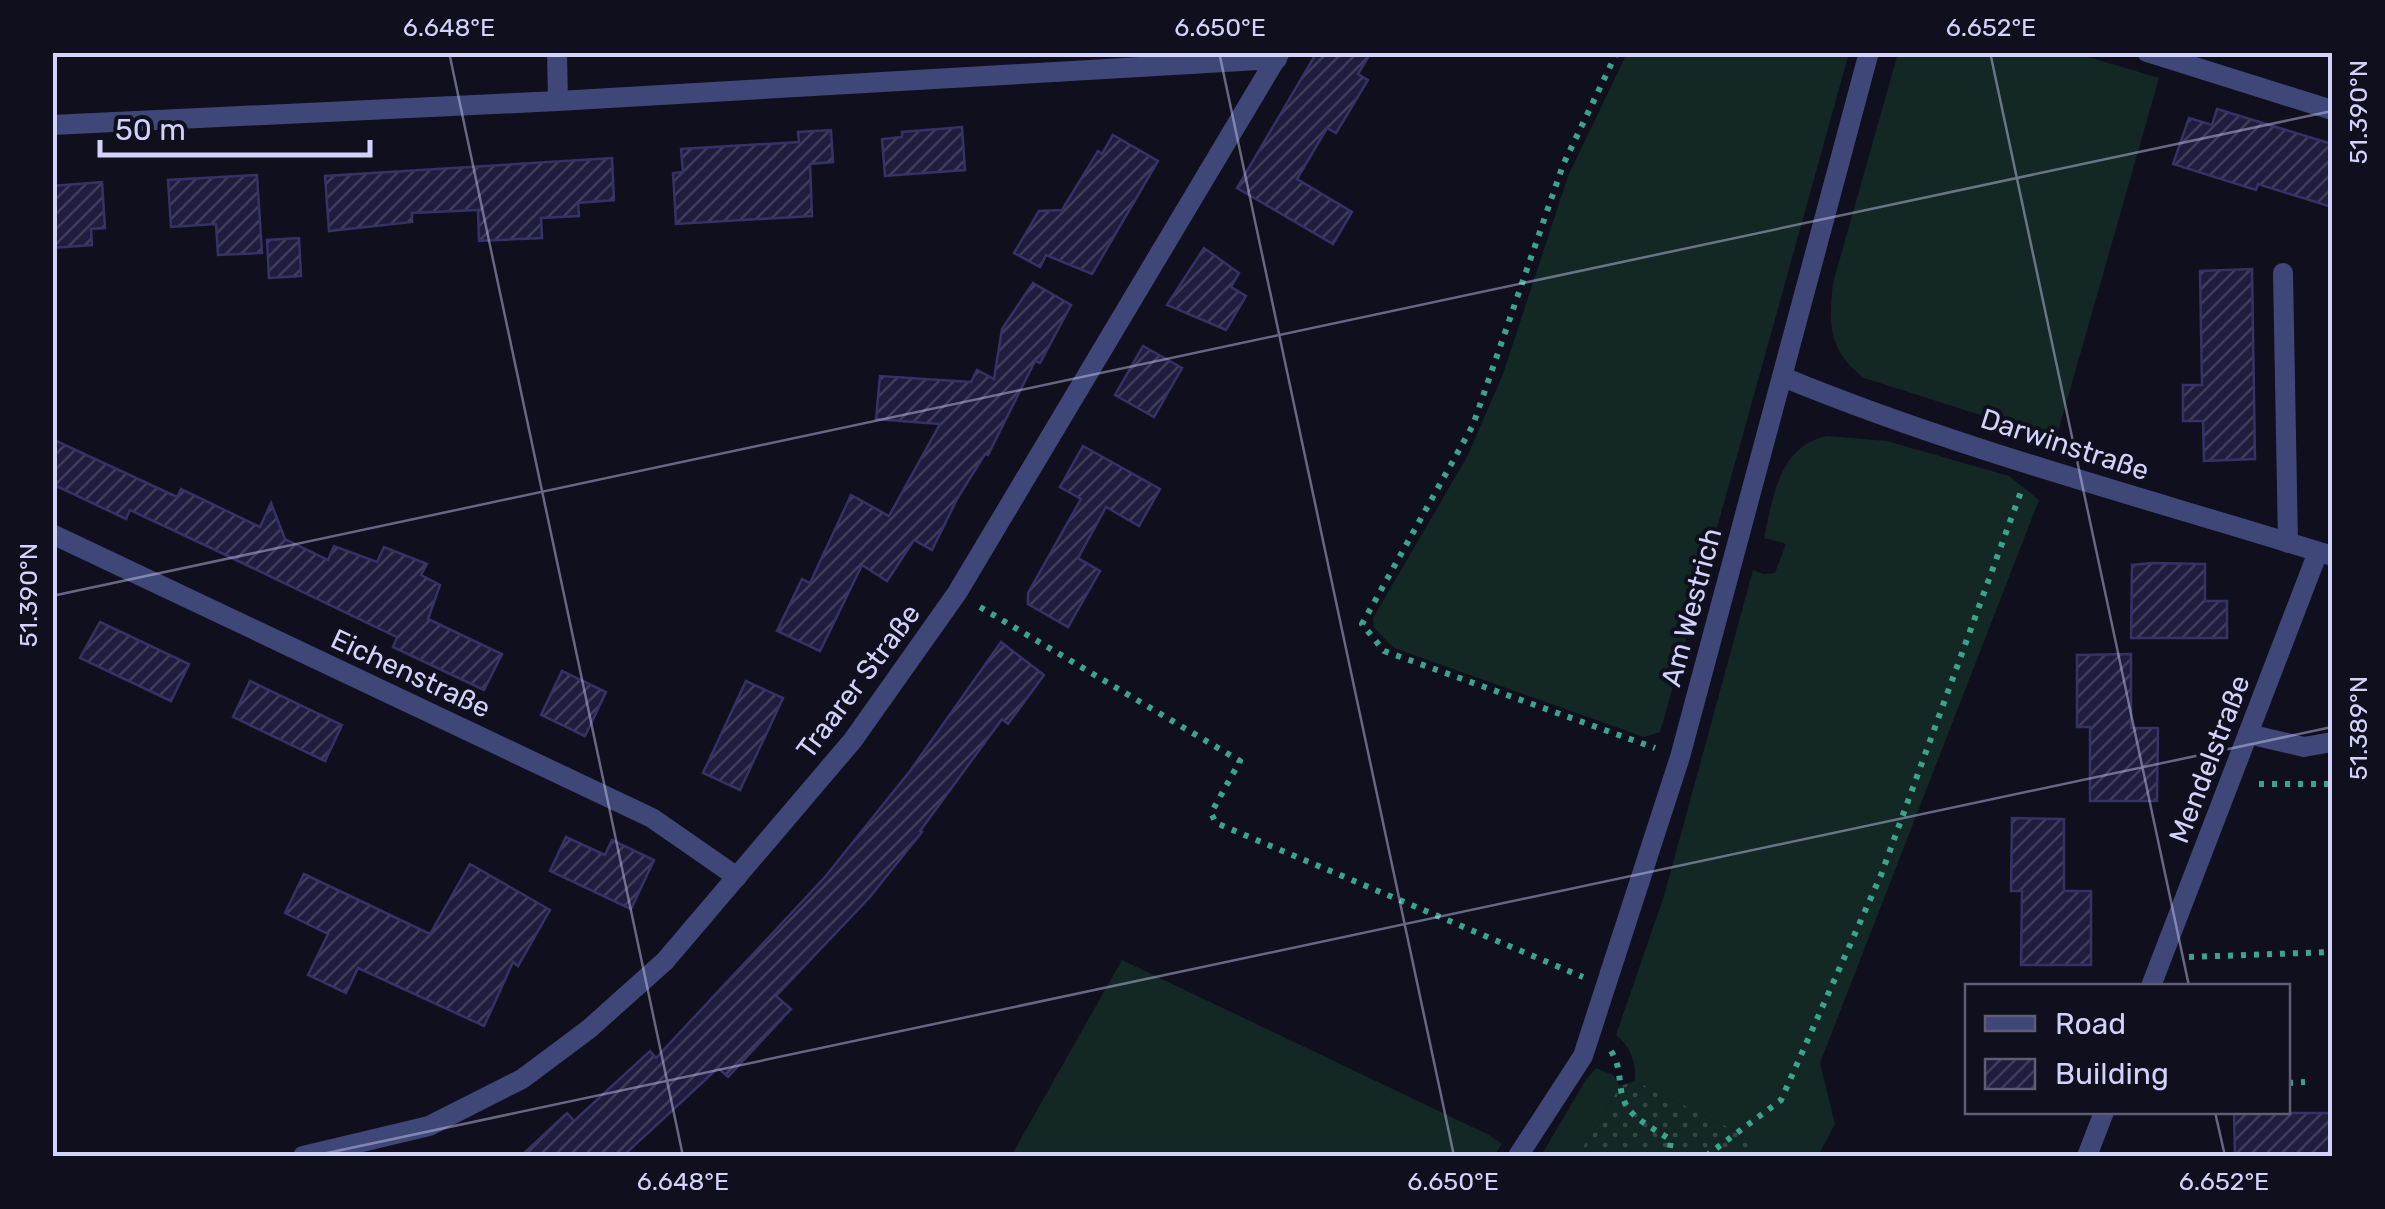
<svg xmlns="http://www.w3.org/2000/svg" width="2385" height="1209" viewBox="0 0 2385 1209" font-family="Rubik,sans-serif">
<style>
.grass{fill:#132824}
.park{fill:url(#park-dots)}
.building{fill:url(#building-hatch);stroke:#353266;stroke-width:2.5}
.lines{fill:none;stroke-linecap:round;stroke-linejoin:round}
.path{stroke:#3ca48e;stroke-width:6;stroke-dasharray:5 8;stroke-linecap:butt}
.lane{stroke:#3f4678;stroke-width:20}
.street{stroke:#3f4678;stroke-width:20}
.ticks{fill:none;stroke:#d2d3fa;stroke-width:2.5;stroke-opacity:0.45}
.labels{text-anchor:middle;stroke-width:8;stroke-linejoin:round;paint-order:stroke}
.street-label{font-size:28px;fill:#d2d3fa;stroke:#0f0f1e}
.neatline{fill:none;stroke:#d2d3fa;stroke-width:4}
.ticks-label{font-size:25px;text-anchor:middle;fill:#d2d3fa}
</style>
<defs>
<pattern id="park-dots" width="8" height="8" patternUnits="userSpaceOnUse" patternTransform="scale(2.5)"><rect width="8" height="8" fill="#132824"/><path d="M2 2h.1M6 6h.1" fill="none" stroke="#344645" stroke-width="1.8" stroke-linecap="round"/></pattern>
<pattern id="building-hatch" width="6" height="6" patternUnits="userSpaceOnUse" patternTransform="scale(2.5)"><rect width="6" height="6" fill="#1f1d3d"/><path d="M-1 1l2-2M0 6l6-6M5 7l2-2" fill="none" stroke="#3f3d5a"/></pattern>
</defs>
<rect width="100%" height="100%" fill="#0f0f1e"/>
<g class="grass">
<path d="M1627,53H1849L1663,722L1660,732L1644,737L1394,648L1374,628L1373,618L1467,457L1503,374L1568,176Z"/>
<path d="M1898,53H2075L2159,78L2056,439L1864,378C1829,351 1828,326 1833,283Z"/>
<path d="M1827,436L1887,441L2009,476L2039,500L1820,1063L1835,1124L1818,1156H1759L1740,1133L1635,1081C1636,1062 1631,1047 1616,1035L1664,896L1753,570L1763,574L1775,573L1786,544L1764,538C1773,497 1779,446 1827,436Z"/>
<path d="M1122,960L1489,1135L1502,1144L1494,1156H1011Z"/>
<path d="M1596,1068L1613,1075L1620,1086L1578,1156H1541L1585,1081Z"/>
</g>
<path class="park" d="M1635,1081L1740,1133L1759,1156H1578L1620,1086Z"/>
<g class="building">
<path d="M1317,52H1371L1358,74L1368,80L1336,133L1327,128L1297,179L1352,212L1333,244L1237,188Z"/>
<path d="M2217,109L2332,144V207L2258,184L2256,190L2173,164L2189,118L2212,125Z"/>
<path d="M962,127L965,170L885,176L882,139L902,137V132Z"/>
<path d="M831,130L833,162L810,164L812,216L676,224L673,173L683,172L681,149L799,142L798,132Z"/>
<path d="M1113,135L1158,161L1092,274L1046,255L1040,267L1014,253L1039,211L1062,210L1098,151L1102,154Z"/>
<path d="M612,158L614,200L578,203L579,216L541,218L542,238L479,241L478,210L412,213V222L329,231L325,176Z"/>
<path d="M257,175L262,253L218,255L216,224L171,227L168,180Z"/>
<path d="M102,182L105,228L91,229L92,245L52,248V186Z"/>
<path d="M299,238L301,276L269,278L267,240Z"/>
<path d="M1204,248L1239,273L1231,287L1246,296L1226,330L1167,305Z"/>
<path d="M2252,269L2255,459L2204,461L2203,421H2183V385H2202L2200,271Z"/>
<path d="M1033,283L1071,305L1040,363L1035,361L988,455L985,454L957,499L932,550L914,540L887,581L862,565L820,651L777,631L802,579L810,583L851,495L889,516L940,424L876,419L880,376L971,382L977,370L994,379L1002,329Z"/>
<path d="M1143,346L1182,368L1154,417L1115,395Z"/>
<path d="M52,439L177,497L181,489L260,527L271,503L285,539L328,560L334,546L377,562L384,547L427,564L421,575L440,585L428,619L502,654L484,690L393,647L397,637L209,547L130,510L126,519L52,484Z"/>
<path d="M1083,446L1160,489L1139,526L1106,507L1078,558L1100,571L1068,627L1028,604V593L1081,499L1060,487Z"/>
<path d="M2152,563L2205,564V601H2227V638H2131L2132,565Z"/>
<path d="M100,622L189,664L171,701L80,658Z"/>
<path d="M1001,642L1044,675L1008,724L1002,719L920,831L922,832L869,898L776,996L791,1009L728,1077L718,1068L623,1156H521L567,1113L574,1121L650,1051L656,1058L768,938L825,877L910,771Z"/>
<path d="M2131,654V728H2158L2157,801H2090V727H2077V655Z"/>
<path d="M562,671L606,692L585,736L541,715Z"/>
<path d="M250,681L342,725L325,761L233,717Z"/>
<path d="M746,681L783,698L740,790L703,773Z"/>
<path d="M2012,818L2064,819V891H2091V965H2021L2022,891H2011Z"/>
<path d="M566,837L605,855L612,840L654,860L631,909L550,871Z"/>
<path d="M470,864L550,910L518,966L513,962L484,1026L358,968L346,993L308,975L328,934L285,913L304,874L430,934Z"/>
<path d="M2234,1113H2332V1156H2235Z"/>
</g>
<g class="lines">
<g class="path">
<path d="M1617,52L1563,165L1473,425L1362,624L1384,651L1655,748"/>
<path d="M980,607L1240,761L1211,813L1216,823L1583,977"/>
<path d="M2259,784H2332"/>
<path d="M2189,957L2332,952"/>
<path d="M1611,1051C1624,1072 1616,1086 1626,1105C1633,1119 1658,1131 1671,1140L1669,1156"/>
<path d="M2288,1083L2305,1082"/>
<path d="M1706,1156L1781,1100L1881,875L2023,486"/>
</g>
<g class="lane">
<path d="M2283,273L2288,543"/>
<path d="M2248,734L2304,747L2332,742"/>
</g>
<g class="street">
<path d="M557,52L558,101"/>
<path d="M2147,52L2332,110"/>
<path d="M52,125L558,101L1277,59"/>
<path d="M1783,377C1960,450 2150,499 2332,556"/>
<path d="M52,534L652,818L737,877"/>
<path d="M2151,986L2318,552"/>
<path d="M303,1156L429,1126L522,1079L589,1029L665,961L853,740L957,593L1280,52"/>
<path d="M1518,1156L1583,1056L1680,757L1869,52"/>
<path d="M2087,1156L2104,1112"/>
</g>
</g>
<path class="ticks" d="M449,52L683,1156M1219,52L1454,1156M1990,52L2189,986M52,596L2332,111M2215,1112L2225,1156M313,1156L2332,727"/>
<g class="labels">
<g class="street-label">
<text transform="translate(2065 444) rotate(18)" y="10">Darwinstraße</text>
<text transform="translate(1691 607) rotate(-75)" y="10">Am Westrich</text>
<text transform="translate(411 673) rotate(25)" y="10">Eichenstraße</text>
<text transform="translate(858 681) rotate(-53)" y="10">Traarer Straße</text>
<text transform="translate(2209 759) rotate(-69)" y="10">Mendelstraße</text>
</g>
</g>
<rect width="2385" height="1209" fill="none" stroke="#0f0f1e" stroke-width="110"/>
<rect x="1965" y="984" width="325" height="130" fill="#0f0f1e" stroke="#5d5d76" stroke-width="2.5"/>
<rect x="1985" y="1016" width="50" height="15" fill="#3f4678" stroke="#5d5d76" stroke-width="2.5"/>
<text x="2055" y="1034" font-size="30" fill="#d2d3fa">Road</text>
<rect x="1985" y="1059" width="50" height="30" fill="url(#building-hatch)" stroke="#5d5d76" stroke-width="2.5"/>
<text x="2055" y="1084" font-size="30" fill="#d2d3fa">Building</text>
<path d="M100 140v15h270v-15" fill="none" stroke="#d2d3fa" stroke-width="5"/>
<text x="115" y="140" font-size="30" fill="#d2d3fa" stroke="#0f0f1e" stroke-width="8" paint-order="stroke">50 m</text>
<rect x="55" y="55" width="2275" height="1099" class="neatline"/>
<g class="ticks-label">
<text x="449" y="36">6.648°E</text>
<text x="1220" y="36">6.650°E</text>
<text x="1991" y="36">6.652°E</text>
<text transform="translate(2358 112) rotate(-90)" y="9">51.390°N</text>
<text transform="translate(28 595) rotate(-90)" y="9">51.390°N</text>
<text transform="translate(2358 728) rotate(-90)" y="9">51.389°N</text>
<text x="683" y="1190">6.648°E</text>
<text x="1453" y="1190">6.650°E</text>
<text x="2224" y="1190">6.652°E</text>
</g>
</svg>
